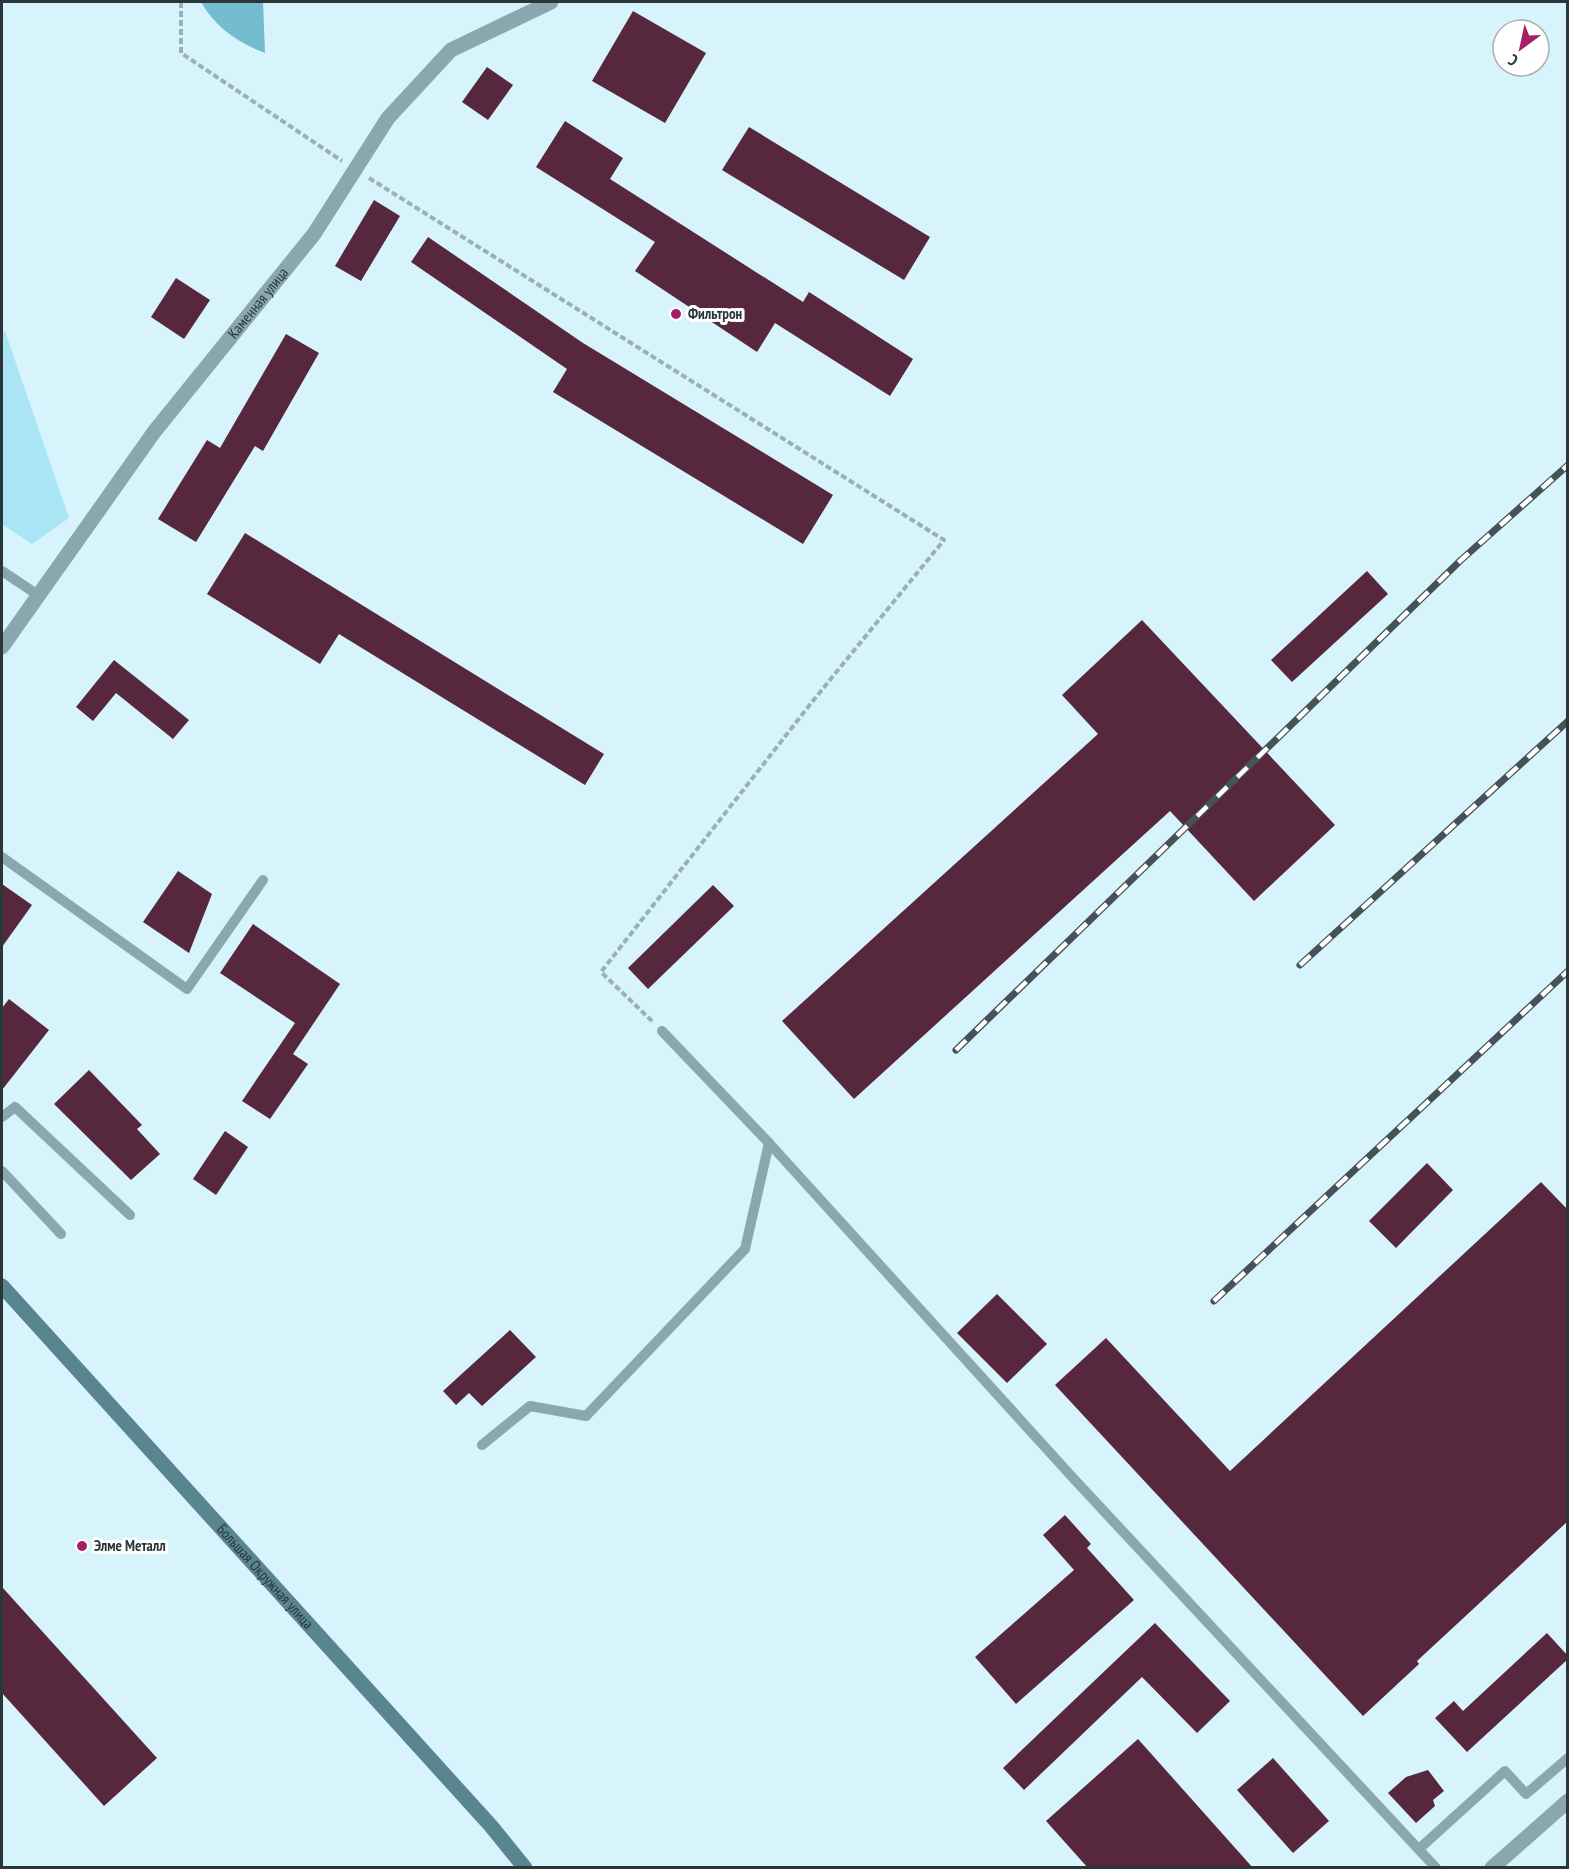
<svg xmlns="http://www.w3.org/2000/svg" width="1569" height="1869" viewBox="0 0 1569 1869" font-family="'PT Sans Narrow',sans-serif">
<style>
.green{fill:#a9e5f5}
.forest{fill:#75bcce}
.building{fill:#57273d}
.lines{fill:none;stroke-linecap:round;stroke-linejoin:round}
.path{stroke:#99b0b6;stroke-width:4;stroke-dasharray:6 3;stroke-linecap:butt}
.lane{stroke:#8aa7af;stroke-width:10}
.street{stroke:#8aa7af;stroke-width:15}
.secondary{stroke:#598590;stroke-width:15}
.rail-casing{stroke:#455356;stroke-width:7}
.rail{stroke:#fff;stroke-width:4.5;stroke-dasharray:14;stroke-linecap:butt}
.poi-dot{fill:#a51e67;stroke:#fff;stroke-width:2}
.labels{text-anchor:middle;stroke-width:6;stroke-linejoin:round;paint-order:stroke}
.street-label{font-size:15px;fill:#2a3638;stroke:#fff}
.poi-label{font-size:15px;font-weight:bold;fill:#2a3638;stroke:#fff;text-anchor:start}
</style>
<rect width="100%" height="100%" fill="#d7f3fb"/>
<path class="green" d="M5,331L69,518L32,544L2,524V332Z"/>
<path class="forest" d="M201,2H263L265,53C238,43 215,27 201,2Z"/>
<g class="building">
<path d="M633,11L706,53L665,123L592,81Z"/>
<path d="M487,67L513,85L488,120L462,102Z"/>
<path d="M565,121L623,158L610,179L803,302L809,292L913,359L890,396L775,323L757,352L635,271L655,242L536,167Z"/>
<path d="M749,127L930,237L904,280L722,170Z"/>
<path d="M374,200L400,216L361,281L335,266Z"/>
<path d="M428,237L583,343L833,495L803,544L553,392L567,369L411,262Z"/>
<path d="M176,278L210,300L184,339L151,317Z"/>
<path d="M286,334L319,353L263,451L255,446L196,542L158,519L207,440L220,448Z"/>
<path d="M245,533L604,754L585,785L339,634L320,664L207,594Z"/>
<path d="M1367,571L1388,594L1292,682L1271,660Z"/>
<path d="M1142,620L1335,825L1254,901L1170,811L854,1099L782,1021L1098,734L1062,695Z"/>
<path d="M114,660L189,720L173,739L116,693L93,721L76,707Z"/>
<path d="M178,871L212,894L189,953L143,922Z"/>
<path d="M2,884L32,905L2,947Z"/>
<path d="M713,885L734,906L648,989L628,968Z"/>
<path d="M253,924L340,984L293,1054L308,1064L270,1119L242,1101L295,1023L220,973Z"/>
<path d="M9,999L49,1030L2,1090V1008Z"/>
<path d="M89,1070L142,1125L137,1129L160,1154L131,1180L54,1104Z"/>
<path d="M225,1131L248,1147L216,1195L193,1179Z"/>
<path d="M1427,1163L1453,1190L1396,1248L1369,1221Z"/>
<path d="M1541,1182L1568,1210V1521L1417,1661L1419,1664L1363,1716L1055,1385L1106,1338L1230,1471Z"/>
<path d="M997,1294L1047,1344L1007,1383L957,1333Z"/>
<path d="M510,1330L536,1357L482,1406L469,1393L456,1405L443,1391Z"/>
<path d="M1065,1515L1091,1544L1087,1548L1134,1600L1016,1704L975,1657L1074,1570L1043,1535Z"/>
<path d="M2,1587L157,1758L104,1806L2,1693Z"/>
<path d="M1155,1623L1230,1701L1197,1733L1142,1677L1024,1790L1003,1768Z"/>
<path d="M1547,1633L1568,1656V1659L1467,1752L1435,1718L1454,1701L1463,1711Z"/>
<path d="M1138,1739L1253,1868H1088L1046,1821Z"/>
<path d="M1273,1758L1329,1821L1293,1853L1237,1790Z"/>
<path d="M1428,1770L1444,1791L1433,1800L1435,1806L1416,1823L1388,1793L1406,1777Z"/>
</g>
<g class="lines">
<g class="path">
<path d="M181,2V53L342,161"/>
<path d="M369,178L944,540L812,702L601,972L653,1022"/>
</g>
<g class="lane">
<path d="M2,571L38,595"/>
<path d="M2,857L187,989L263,880"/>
<path d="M662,1031L769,1143L1074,1479L1436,1868"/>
<path d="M2,1117L15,1107L130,1215"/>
<path d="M2,1171L61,1234"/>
<path d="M482,1445L530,1406L586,1416L745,1249L769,1143"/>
<path d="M1419,1849L1505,1771L1526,1794L1568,1758"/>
</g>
<g class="street">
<path id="s1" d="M2,647L154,432L314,234L388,118L451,50L551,2"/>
<path d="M1492,1868L1568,1801"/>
</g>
<path class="secondary" id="s2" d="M2,1286L491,1826L525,1868"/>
<defs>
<g id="rail">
<path d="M1300,965L1568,721"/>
<path d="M956,1050L1461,560L1568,465"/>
<path d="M1214,1301L1568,971"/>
</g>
</defs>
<use href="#rail" class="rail-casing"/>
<use href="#rail" class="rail"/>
</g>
<g class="poi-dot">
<circle cx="676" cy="314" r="6"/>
<circle cx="82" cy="1546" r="6"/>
</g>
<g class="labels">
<g class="street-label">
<text dy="5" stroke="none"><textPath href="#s1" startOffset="429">Каменная улица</textPath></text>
<text dy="5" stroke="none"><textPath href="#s2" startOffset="392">Большая Окружная улица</textPath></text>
</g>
<g class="poi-label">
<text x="688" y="319">Фильтрон</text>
<text x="94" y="1551">Элме Металл</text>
</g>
</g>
<rect width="1569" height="1869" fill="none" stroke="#2a3638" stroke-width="6"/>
<g transform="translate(1521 48) rotate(213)"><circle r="28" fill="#ffffff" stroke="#aaafaf" stroke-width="1.5"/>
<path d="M0-4.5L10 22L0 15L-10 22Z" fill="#a51e67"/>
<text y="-9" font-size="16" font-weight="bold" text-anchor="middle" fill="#2a3638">С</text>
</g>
</svg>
